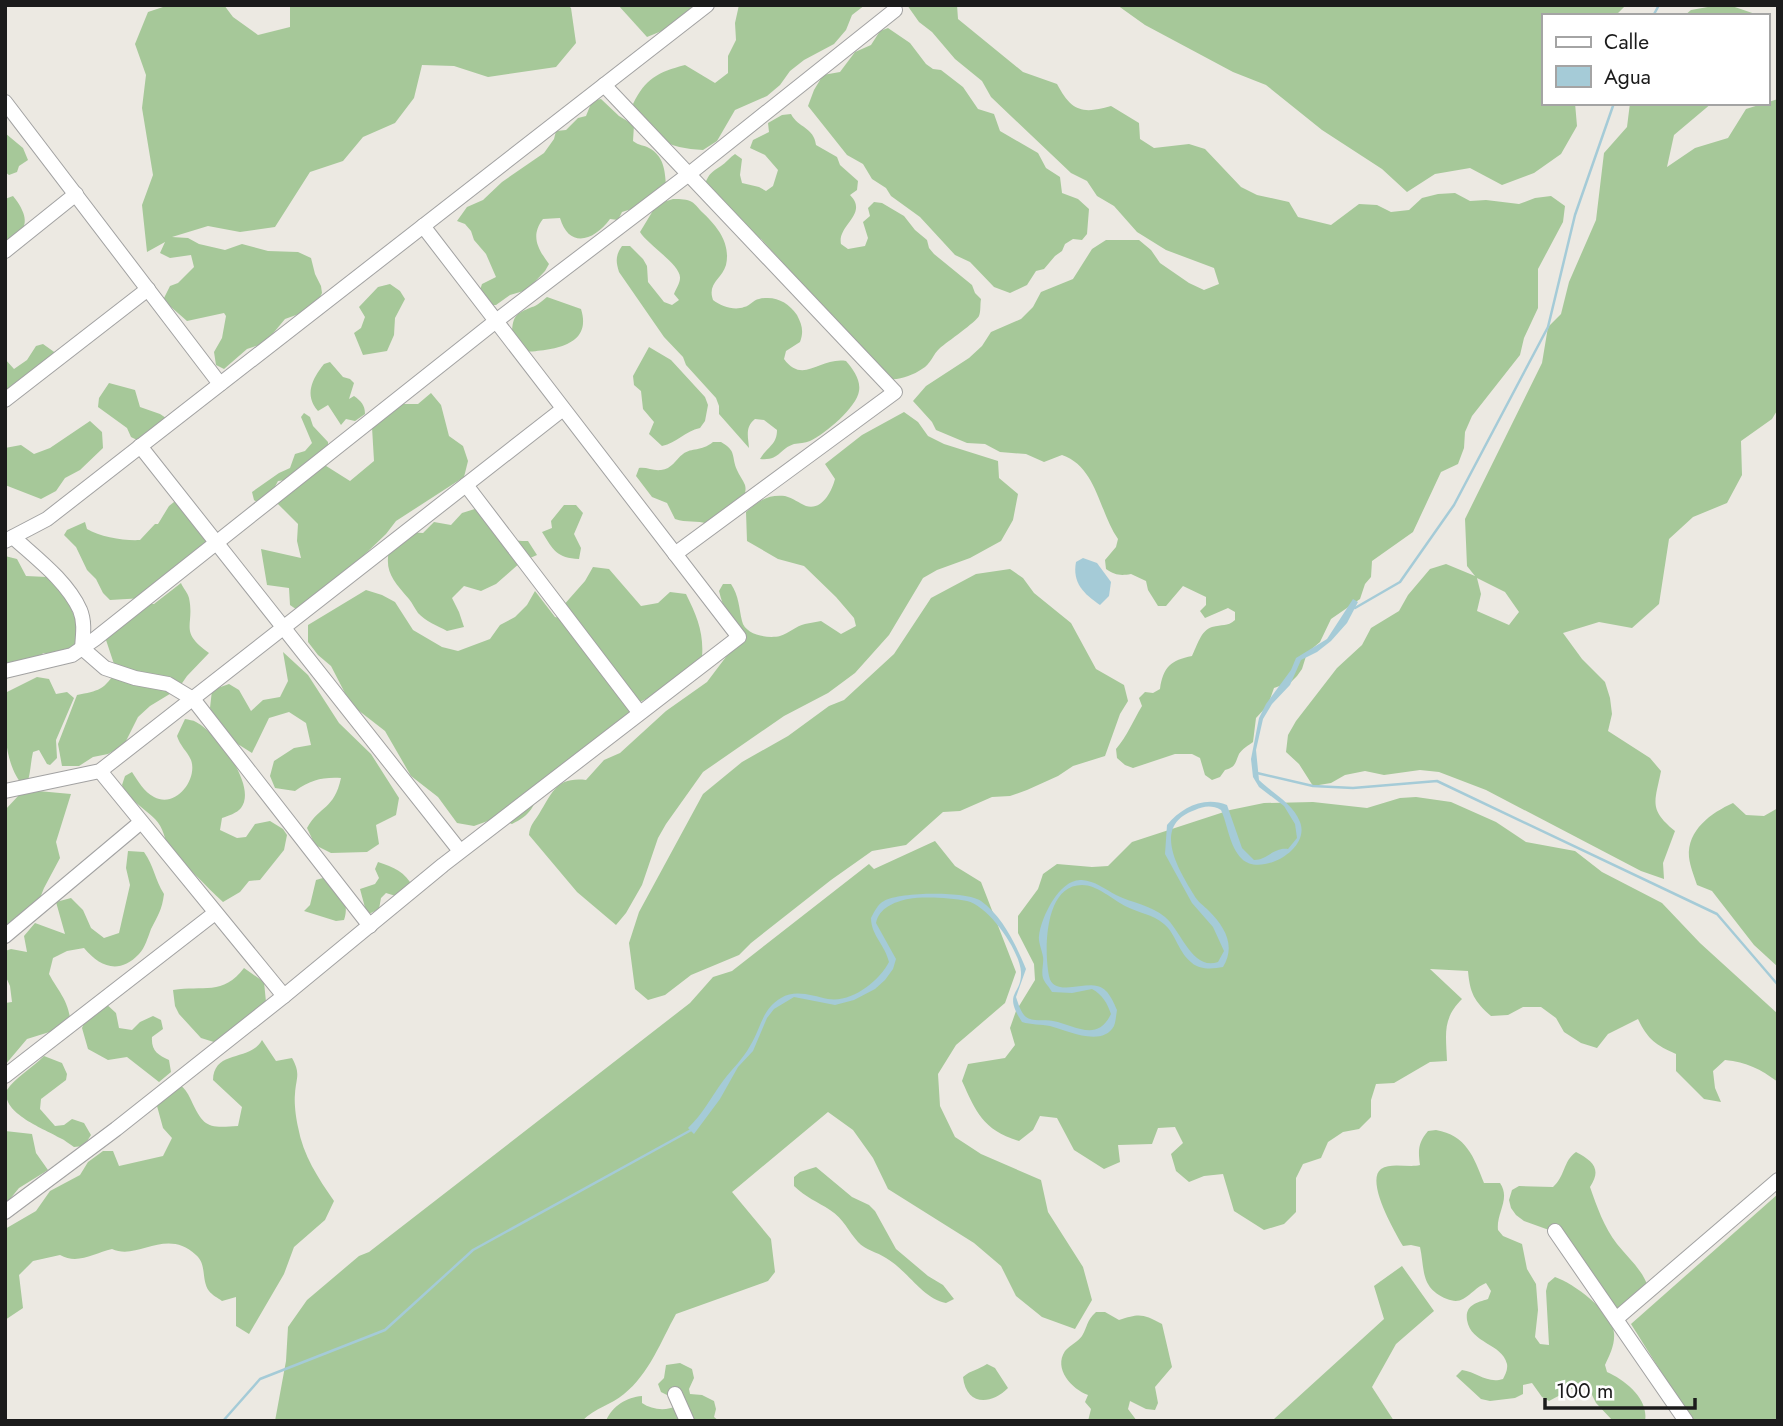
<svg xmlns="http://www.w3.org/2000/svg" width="1783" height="1426" viewBox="0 0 1783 1426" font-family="Jost,sans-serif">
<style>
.forest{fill:#a6c899;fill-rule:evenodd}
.water{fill:#a5cbd7}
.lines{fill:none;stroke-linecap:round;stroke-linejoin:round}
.stream{stroke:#a5cbd7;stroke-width:2.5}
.minor-casing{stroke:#a2a2a2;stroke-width:16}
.minor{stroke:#fff;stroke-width:14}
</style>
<rect width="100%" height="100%" fill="#ece9e2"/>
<g class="forest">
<path d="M169,5H224L233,17L258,35L290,27V5H568L571,8L576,43L556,67L488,77L454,66L422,65L414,98L395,123L363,137L343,161L310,172L275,227L240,232L208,226L172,237L188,238L199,244L225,250L242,244L268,251L298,252L311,258L315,274L321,286L322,293L319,299L310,310L285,319L265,343L247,349L224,369L216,365L214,352L222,338L226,316L224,313L187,321L163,300L170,286L178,283L194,267L191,255L170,258L160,253L165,242L147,252L142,205L153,175L142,108L146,75L135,44L148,12Z"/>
<path d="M618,5H700L674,26L647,37Z"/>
<path d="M739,5H865L852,15L846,30L834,44L804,60L790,71L780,85L767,96L735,110L717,141L703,150C669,148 645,139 633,104C645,79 658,72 685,65L715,83L728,73V56L736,40L735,23Z"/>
<path d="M907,5H957L958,19L1023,72L1057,84C1071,110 1081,115 1111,106L1139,123L1140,139L1154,148L1189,144L1205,149L1241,187L1257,195L1289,202L1298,217L1331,225L1359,204L1377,205L1391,212L1409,210L1422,198L1438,194L1455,193L1470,201L1486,200L1519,204L1535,198L1551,196L1565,206L1563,222L1538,269V308L1524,338L1520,355L1472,416L1465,432L1464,448L1458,464L1441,472L1413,532L1372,561L1371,577L1365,584L1360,599L1331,619L1320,642L1307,653L1302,669L1297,676L1291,682L1274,688L1268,705L1256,718L1253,742C1249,745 1242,749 1239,754C1235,763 1236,767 1225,770L1220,777L1212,780L1205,775L1200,758L1192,754H1175L1133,768L1125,765L1117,758L1116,749C1127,736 1133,721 1142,706L1139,698L1145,692L1153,693L1160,689C1163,667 1171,660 1192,656C1197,646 1201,630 1212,627C1222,624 1227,627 1235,620V612L1228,608L1205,618L1200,611L1206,605V597L1183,586L1166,606H1158L1148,590L1146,581L1131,574C1120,576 1115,575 1106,569L1105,560L1116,547L1118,539C1099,512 1097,467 1062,455L1044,462L1026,454L1000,452L985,444L967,443L936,430L932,422L913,401L926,386L969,358L982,346L991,332L1021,319L1033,307L1041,292L1073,279L1092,249L1106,240H1139L1151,250L1160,263L1189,283L1204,290L1219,284L1214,268L1166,250L1137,232L1114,206L1097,196L1087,181L1071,173L991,97L982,81L955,59L932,32L919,22Z"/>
<path d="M1117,5H1626L1615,16H1543V103H1575L1577,126L1561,154L1534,173L1502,185L1470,168L1435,174L1407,192L1382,169L1322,130L1266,85L1233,72L1145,25Z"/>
<path d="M1719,5H1729L1761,16H1684L1691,10Z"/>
<path d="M888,28L910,43L926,64L933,69L941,70L963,87L978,109L994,114L1000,131L1038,153L1046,168L1060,177L1062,193L1078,199L1089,209L1087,234L1082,240L1073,239L1065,244L1062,251L1055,256L1044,269L1036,271L1027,285L1010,293L994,287L970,262L955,255L920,217L891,196L886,188L872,179L863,164L847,155L808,106L814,90L823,75L840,72L855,52L871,45L880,31Z"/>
<path d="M601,99L619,116L634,125L633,141C639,146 644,145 649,148C664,156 665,171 666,185L641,206L622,212L618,220L610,219C594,241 569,249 560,218L543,219C530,236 538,249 549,264L545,271L527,290L510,295L496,305H487L480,290L482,284L496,277L486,254L474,240L471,231L465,224L457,221L467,207L483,200L502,182L544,153L554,139L556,131L566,130L578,118L586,116L592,101Z"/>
<path d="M1778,99V409L1772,419L1741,441L1742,475L1727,503L1693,517L1669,539L1659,604L1632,628L1599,622L1563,633L1582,659L1605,682L1610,698L1612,714L1608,731L1650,758L1661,771C1655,802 1648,809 1675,831L1663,863L1664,879L1641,871L1486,790L1439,772L1420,770L1384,775L1365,771L1345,775L1331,783L1313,786L1299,764L1286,752L1288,735L1296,721L1337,668L1362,645L1371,628L1399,611L1408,595L1430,569L1446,564L1475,576L1467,566L1465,519L1542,363L1548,327L1561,314L1569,282L1596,220L1604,153L1627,127L1630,103H1712L1674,135L1667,167L1695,148L1728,138L1746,109ZM1477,578L1505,592L1519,612L1509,625L1477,611L1481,594Z"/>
<path d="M791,114C798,128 814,127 816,145L837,157L840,165L858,181L857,190L850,195C869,214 837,225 841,244L848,249L865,246L868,238L863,222L870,216L868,208L874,202L882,203L904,216L915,230L927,240L929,248L934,254L972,285L975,293L981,299C980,304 981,311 979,316C976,322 947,342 940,348C933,354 931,364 922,369C913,375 901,380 890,379L761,239L745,232L705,184C709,173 712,172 721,166C726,163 730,157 735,154L742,159L740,175L742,183L759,187L766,191L773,186L778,170L765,155L750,148L753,140L769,132L768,123L782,115Z"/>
<path d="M5,133L23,148L28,160L19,166L17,172L9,175L5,172Z"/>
<path d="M13,196C19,203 29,218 23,228C21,232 14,237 11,240L5,241V199Z"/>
<path d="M673,199C677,199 685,199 690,201C694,202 699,209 702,212C717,226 731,243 726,265C722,279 707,283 713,300C721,306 734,311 744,307C750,306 753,300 759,299C775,295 788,302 797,315C802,325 804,331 800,342L786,351L784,359C803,385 820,357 846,361C853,369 861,380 859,391C857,407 825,434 810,441C805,443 799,443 794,444C779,449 780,461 760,459C767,447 777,445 777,430L764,420L755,419C745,427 748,436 749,448L719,414V406L716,398L686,365L683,357L664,337L619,272C616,262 615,256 622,246H630L643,259L647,266L648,282L664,302L672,305L679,300L674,294C676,289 680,283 680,278C681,265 647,244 640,232L657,204Z"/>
<path d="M390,284L400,291L405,299L395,318L394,335L387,351L363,355L354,333L361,328L365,317L359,307L378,287Z"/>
<path d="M547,297L581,309C593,347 551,350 525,352L512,337C512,316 515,314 532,307C537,306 543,300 547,297Z"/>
<path d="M43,344L57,354L5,397V359L14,369L27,360L36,346Z"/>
<path d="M649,347L671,360L705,397L708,405L705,421L700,428C685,431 677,443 662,446L649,434L654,422L643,409L641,391L634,385L633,376Z"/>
<path d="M330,362L343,377L350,379L354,383L349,399L354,396C361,401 365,405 365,414L355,421L346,419L341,425L328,405L318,411C304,395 312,379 324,364Z"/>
<path d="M109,383L135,390L140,407L160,414L166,418L145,444L131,437L127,428L98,407L99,398Z"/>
<path d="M431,393L441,405L449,436L463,446L468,461L464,477L396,521L386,534L361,558L341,584L300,612L290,605L289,588L267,585L261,549L301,558L297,541L298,524L274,500L278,484L295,480L323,464L350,481L374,461L372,427L401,404H418Z"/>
<path d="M904,412L918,422L928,436L944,444L998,461L999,478L1018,494L1013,520L1001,541L970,558L937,570L923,578L889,635L855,673L828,693L784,716L703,772L666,824L658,838L642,885L626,913L616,925L577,892L529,835C530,825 534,822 539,814C553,792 556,777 586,780L604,760L620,753L666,711L707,682L741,637C731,623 723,608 719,591L723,584H731C739,596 739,608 742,621C745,635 768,639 780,636C789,633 796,626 805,624C810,623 816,622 821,621L841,634L856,626L854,618L836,597L804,566L778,559L747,541L746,512C758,501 768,494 785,496C793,498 799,503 806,506C822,511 832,491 835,479L825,464L862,435Z"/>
<path d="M304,413L310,417L313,426L328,442V450L286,480L278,481L271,494L258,503L254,500L252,492L279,473L290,468L295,454L305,451L312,443L301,417Z"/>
<path d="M90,421L102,432L103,448L80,470L65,478L56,491L41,499L5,485V448L21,445L34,454L50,448Z"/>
<path d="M713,442H721C737,451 731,456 737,470C739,475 743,480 745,485C750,503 720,516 708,524C697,520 686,523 675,519L667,503L652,497L636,476L639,468C647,467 653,471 661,470C672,469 675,460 683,454C692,447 701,452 713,442Z"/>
<path d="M174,502H180L207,540L208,548L144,598L110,600L103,593L96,579L87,570L76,547L64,535L67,530L85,522L87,529C100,537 125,541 140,540L155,524H158L169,506Z"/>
<path d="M564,505H576L583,513L574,534L581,548L579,559C557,558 553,550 542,532L552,528L551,521Z"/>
<path d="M478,508C492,533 498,541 528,541L537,555L521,562L496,584L481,591L464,586L452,598L459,612L464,627L447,631C438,626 425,621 418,613C415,609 413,604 409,599C391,578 382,569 392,540L407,532L423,533L434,522L451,525L462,513Z"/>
<path d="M5,556L17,559L26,576L47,577L63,588L74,616H82L91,621L89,636L83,646L51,654L43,653L40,657L5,671Z"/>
<path d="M593,567L609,569L641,606L658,603L670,592L686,594C697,616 704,633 702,657L652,696L636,704L617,730L538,786C536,807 530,815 512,824L496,818L474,826L457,823L438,797L411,776L385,731L358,710L347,697L331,666L318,655L308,642V625L366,590L382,595L395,602L413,630L442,647L458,651L490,639L500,625L515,617L527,605L535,591L555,617L571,620L562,607L585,581Z"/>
<path d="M1010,569L1023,578L1034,593L1071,623L1096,669L1124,685L1128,701L1120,714L1105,756L1073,766L1058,776L1027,790L1010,796L992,797L960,811L943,812L906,845L872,851L831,880L751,943L739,955L691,975L665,995L648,1000L635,989L629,943L639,912L703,794L742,762L788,736L829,706L844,700L894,654L931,598L976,574Z"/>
<path d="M181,583C183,588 188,593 189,598C195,626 178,631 209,653L187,676L178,689L150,706L138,717L124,745L108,754L93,757L79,766H62L58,744L77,695C98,691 105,690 116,670L105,637L122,608L138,604H154Z"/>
<path d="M283,652L308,675L339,723L371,754L399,798L396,815L376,825L379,844L367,852L331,853L315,845L307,828C320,805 334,810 341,778C322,777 311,780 295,791L275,788L270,776L274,761L294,748L311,745L306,723L289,712L269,718L252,753L225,736L210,708L212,690L229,684L239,690L251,711L263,700L280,697L288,681Z"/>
<path d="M37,677L49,679L56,694L67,692L74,698L56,740L57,758L50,765L47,764L39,750L33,752C30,765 31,776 25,788C2,763 5,725 5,693Z"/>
<path d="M185,719C189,720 193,720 196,722C216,732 258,786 241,808C237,813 228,816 222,818L220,830L237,838L246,837L255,824L270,821L283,829L287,835L284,850L260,880L249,881L240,892L223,902C204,885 189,866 168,851C166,840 163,827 155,819C143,807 130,801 122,785L125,776L132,772C138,781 144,792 154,797C176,809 198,779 191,760C187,751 180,746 177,736Z"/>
<path d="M38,791L71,794L56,842L60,858L44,888L38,903L5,931V810L20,794Z"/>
<path d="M1416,797L1451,802L1496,822L1526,842L1575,851L1602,872L1662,903L1700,943L1778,1014V1082C1760,1069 1747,1062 1725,1060L1713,1071L1715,1088L1721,1102L1704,1099L1676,1071V1054C1656,1045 1648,1040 1638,1019L1608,1034L1597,1048L1581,1043L1564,1032L1556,1018L1541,1007H1523L1508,1015L1491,1016C1474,1001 1470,993 1468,971L1430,969L1462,999C1442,1019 1446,1034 1447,1061L1430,1062L1394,1083L1376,1084L1371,1100V1117L1359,1129L1343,1132L1328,1142L1321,1158L1303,1164L1296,1178V1212L1284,1224L1264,1230L1234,1211L1223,1174L1204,1176L1189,1182L1176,1171L1171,1154L1183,1143L1175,1127L1158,1128L1152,1144L1118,1145L1120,1162L1104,1169L1074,1150L1057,1118L1040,1116L1033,1130L1019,1141C983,1130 976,1112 962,1081L968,1064L1005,1058L1015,1045L1010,1028L1016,1011L1035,980L1034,964L1018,933V916L1038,889L1043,874L1057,864L1092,867L1108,866L1132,842L1230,810L1264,803L1313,802L1367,808L1400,798Z"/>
<path d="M1733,803L1746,815L1764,816L1778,808V967L1754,945L1712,891L1697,885C1694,876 1690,866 1689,857C1687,830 1711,813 1733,803Z"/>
<path d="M935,841L955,866L981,882L1016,972L1005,1003L956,1045L938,1074L940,1106L955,1137L981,1154L1041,1180L1048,1212L1083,1267L1092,1300L1075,1329L1042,1317L1016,1296L1001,1266L974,1243L888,1189L873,1158L853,1130L828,1112L732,1192L771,1239L775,1272L768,1281L676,1314C661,1341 649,1374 624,1394C611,1405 596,1407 582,1421H275L286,1361L288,1327L307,1300L359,1256L369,1252L690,1003L713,977L732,971L869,864L874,869Z"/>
<path d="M128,851L144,852C154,866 155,880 164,894C162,910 158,915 151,929C148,937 145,948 139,954C119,975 100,967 84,948L67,951L53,958L49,974C58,991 66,997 70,1017L59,1029L27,1039L5,1065V1003L12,1002L10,986L5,975V951L11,949L27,952L24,936L35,923L65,934L56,902L71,898L83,910L91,928L104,938L119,933L130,885L126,868Z"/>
<path d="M378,862C394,867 405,872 413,887L399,897L386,893L381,898L379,909L367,915L360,889L375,884L379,878L375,869Z"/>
<path d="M323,878C338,885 351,902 344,920L336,921L304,911L310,905L316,880Z"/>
<path d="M244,968L264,982L266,1002L217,1043L201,1038L179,1014L175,1006L173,990C203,985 223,996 244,968Z"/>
<path d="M104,1002L116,1013L119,1028L132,1030L140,1022L153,1016L161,1020L163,1029L152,1037C151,1051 158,1055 169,1060L171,1072L159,1082L127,1057L108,1060L88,1049L82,1028L90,1009Z"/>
<path d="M262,1040L276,1061L292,1058C301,1074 296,1078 295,1094C294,1104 296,1118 298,1127C303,1155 318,1178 334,1201L325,1220L294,1247L284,1274L249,1334L236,1326V1297L222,1301C218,1298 212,1295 209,1291C201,1280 207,1264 196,1255C166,1227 138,1261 112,1249C94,1253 78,1265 60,1255L33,1261L19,1275L23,1308L5,1320V1229L36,1211L50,1191L80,1175L88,1162L103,1151H113L119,1166L163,1156L172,1138L163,1128L154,1095L164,1084C169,1085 177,1084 181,1086C186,1089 189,1096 191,1100C204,1128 208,1128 238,1126L242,1107L213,1080C214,1049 250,1062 262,1040Z"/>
<path d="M44,1056L62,1063L67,1074L66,1080L41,1099L40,1109L55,1126L64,1125L72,1119L84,1123L91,1135L84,1146L74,1147C69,1144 65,1140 60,1138C47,1130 0,1113 7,1090C14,1079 33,1067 44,1056Z"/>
<path d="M1436,1130C1466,1135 1474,1157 1484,1183H1500C1511,1199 1496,1213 1498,1230L1503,1236L1522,1244L1527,1269L1536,1284L1538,1310L1535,1337L1540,1344L1549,1345L1546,1291L1548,1283L1555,1277C1573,1283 1613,1312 1614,1333C1615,1345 1610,1354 1605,1365L1607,1372C1625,1380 1649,1399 1645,1421H1613L1596,1403L1588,1387L1579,1385L1549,1401L1542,1397L1532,1383L1523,1385V1394L1515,1398L1490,1401L1481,1399L1456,1376L1462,1370C1477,1372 1487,1384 1503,1379C1505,1375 1508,1370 1507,1364C1502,1343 1471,1344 1467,1320C1465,1305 1476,1303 1488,1299L1491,1291L1486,1283C1476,1287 1472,1294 1463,1299C1458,1302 1452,1301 1447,1299C1420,1288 1425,1270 1420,1247L1411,1245L1403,1246C1395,1232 1365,1181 1381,1169C1391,1162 1409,1168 1420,1165C1418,1150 1418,1143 1428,1131Z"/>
<path d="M5,1131L32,1134L36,1153L48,1170L19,1188L5,1205Z"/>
<path d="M1576,1152C1593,1161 1602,1169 1590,1187C1597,1207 1604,1227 1617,1244C1629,1259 1644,1271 1649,1290L1616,1313L1549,1230L1524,1221L1516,1215L1511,1208L1509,1200L1512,1190L1519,1186L1553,1187C1565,1177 1563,1161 1576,1152Z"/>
<path d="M816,1167L852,1197L869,1205L875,1211L896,1249L928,1276L943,1285L954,1299L946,1303C923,1299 907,1270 886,1258C877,1252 865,1250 858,1242C848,1231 844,1219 830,1210C818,1202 805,1197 794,1186V1177L800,1172Z"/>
<path d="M1778,1194V1421H1692L1631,1324Z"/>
<path d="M1402,1266L1434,1311L1396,1344L1372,1387L1394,1421L1274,1419L1384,1319L1374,1286Z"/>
<path d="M1096,1312H1105L1119,1320C1140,1313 1143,1314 1162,1324L1172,1367L1155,1387L1158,1403L1155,1410L1146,1409L1130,1401L1128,1409L1137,1421H1088L1091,1409L1085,1402L1088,1395C1072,1389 1053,1369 1065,1351C1070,1345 1078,1342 1082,1336C1088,1326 1086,1321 1096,1312Z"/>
<path d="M680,1363L692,1369L694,1378L689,1389L690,1394L702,1395L714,1401L716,1409L714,1417L719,1421H606C612,1406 627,1397 642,1396V1403C652,1410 666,1411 677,1406L669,1396L661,1392L658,1384L664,1378L666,1365Z"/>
<path d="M987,1364L995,1368L1008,1388C990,1406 966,1405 963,1377C971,1370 978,1370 987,1364Z"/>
</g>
<g class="water">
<path d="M1083,558L1097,563L1111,582L1109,596L1100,605C1084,594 1072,583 1076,562Z"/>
<path d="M1353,599L1358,602L1347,623L1331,641L1317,652L1301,660L1290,685L1272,704L1263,719L1256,750L1259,780C1272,793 1293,803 1300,822C1311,850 1260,877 1242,859C1229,846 1228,825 1221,810C1212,805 1204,806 1195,810C1151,825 1178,869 1194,895C1197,901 1204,906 1209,911C1225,927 1236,946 1223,967C1213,969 1200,970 1192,963C1178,952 1176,934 1164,924C1153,914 1138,913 1125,906C1112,899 1097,885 1082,885C1044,885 1044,951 1049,976C1053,997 1084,982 1097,986C1108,988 1113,1001 1117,1010C1116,1015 1116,1021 1114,1026C1102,1048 1066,1030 1050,1026C1041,1024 1031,1025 1022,1022C1002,991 1022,996 1021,972C1020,951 989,906 967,901C950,898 925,896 908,899C894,902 879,908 876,923L896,959L893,969L885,980L875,989L854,1000L835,1005L794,997L774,1009L767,1018L753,1051L738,1067L720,1099L694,1134L688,1128C703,1114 711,1097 723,1081C732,1069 743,1059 750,1046C761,1028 762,1009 781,998C796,989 812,996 828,999C852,1003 879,981 889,962C885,945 871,935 871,918C874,912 878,904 884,901C900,892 966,891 981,901C1003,917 1016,945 1026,969L1016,997C1018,1003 1021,1013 1026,1017C1032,1022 1045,1019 1053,1021C1075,1025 1097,1043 1111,1014C1107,1003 1103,995 1092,989L1072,993L1052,992C1050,988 1044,982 1043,978C1041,972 1044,963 1043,957C1042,950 1038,942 1039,936C1041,917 1060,878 1082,880C1095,881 1105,889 1116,895C1132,903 1151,905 1165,917C1181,930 1192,971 1218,962L1224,951L1213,927L1192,903L1165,854L1167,825C1182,807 1204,796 1227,805L1242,848L1254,860C1267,860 1274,847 1288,849L1297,838L1295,824L1284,806L1259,787L1253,777L1251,759L1259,718L1266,704L1291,670L1296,658L1327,639Z"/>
</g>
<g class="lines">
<g class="stream">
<path d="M1653,16L1659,5"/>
<path d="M1355,608L1400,582L1454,505L1548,327L1575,215L1614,103"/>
<path d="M1257,773L1313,786L1353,788L1437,781L1717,914L1778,985"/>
<path d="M223,1421L260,1379L385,1330L473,1250L693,1129"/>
</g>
<defs>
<g id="minor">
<path d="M604,85L895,392L675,554"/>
<path d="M5,102L220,384"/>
<path d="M5,251L76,194"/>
<path d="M5,400L148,289"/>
<path d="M140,446L460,851"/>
<path d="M466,485L639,712"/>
<path d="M13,537C36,558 67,581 80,610C85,622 83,635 82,648L105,668L135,678L168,684L193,699L370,926"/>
<path d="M5,541L47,519L707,5"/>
<path d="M5,671L72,655L95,639L496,321L689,174L895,10"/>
<path d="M100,771L284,996"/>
<path d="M5,791L100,771L563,409"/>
<path d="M5,936L141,822"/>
<path d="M5,1076L215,913"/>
<path d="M5,1212L116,1129L284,996L443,865L739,637L423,226"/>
<path d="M1555,1231L1686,1421"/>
<path d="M1616,1319L1778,1180"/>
<path d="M675,1394L687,1421"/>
</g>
</defs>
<use href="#minor" class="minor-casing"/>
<use href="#minor" class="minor"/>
</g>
<rect width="1783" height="1426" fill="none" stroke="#1b1b1b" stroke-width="14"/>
<rect x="1542" y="14" width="228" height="91" fill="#ffffff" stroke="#a4a4a4" stroke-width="2"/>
<rect x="1556" y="37" width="35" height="10" fill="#ffffff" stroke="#a4a4a4" stroke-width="2"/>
<text x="1604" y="49" font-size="21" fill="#1b1b1b">Calle</text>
<rect x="1556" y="66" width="35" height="21" fill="#a5cbd7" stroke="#a4a4a4" stroke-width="2"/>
<text x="1604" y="84" font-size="21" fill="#1b1b1b">Agua</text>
<path d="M1545 1398v10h150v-10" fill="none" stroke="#1b1b1b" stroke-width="3.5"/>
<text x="1556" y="1398" font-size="21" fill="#1b1b1b" stroke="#ffffff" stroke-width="5" paint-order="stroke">100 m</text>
</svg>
